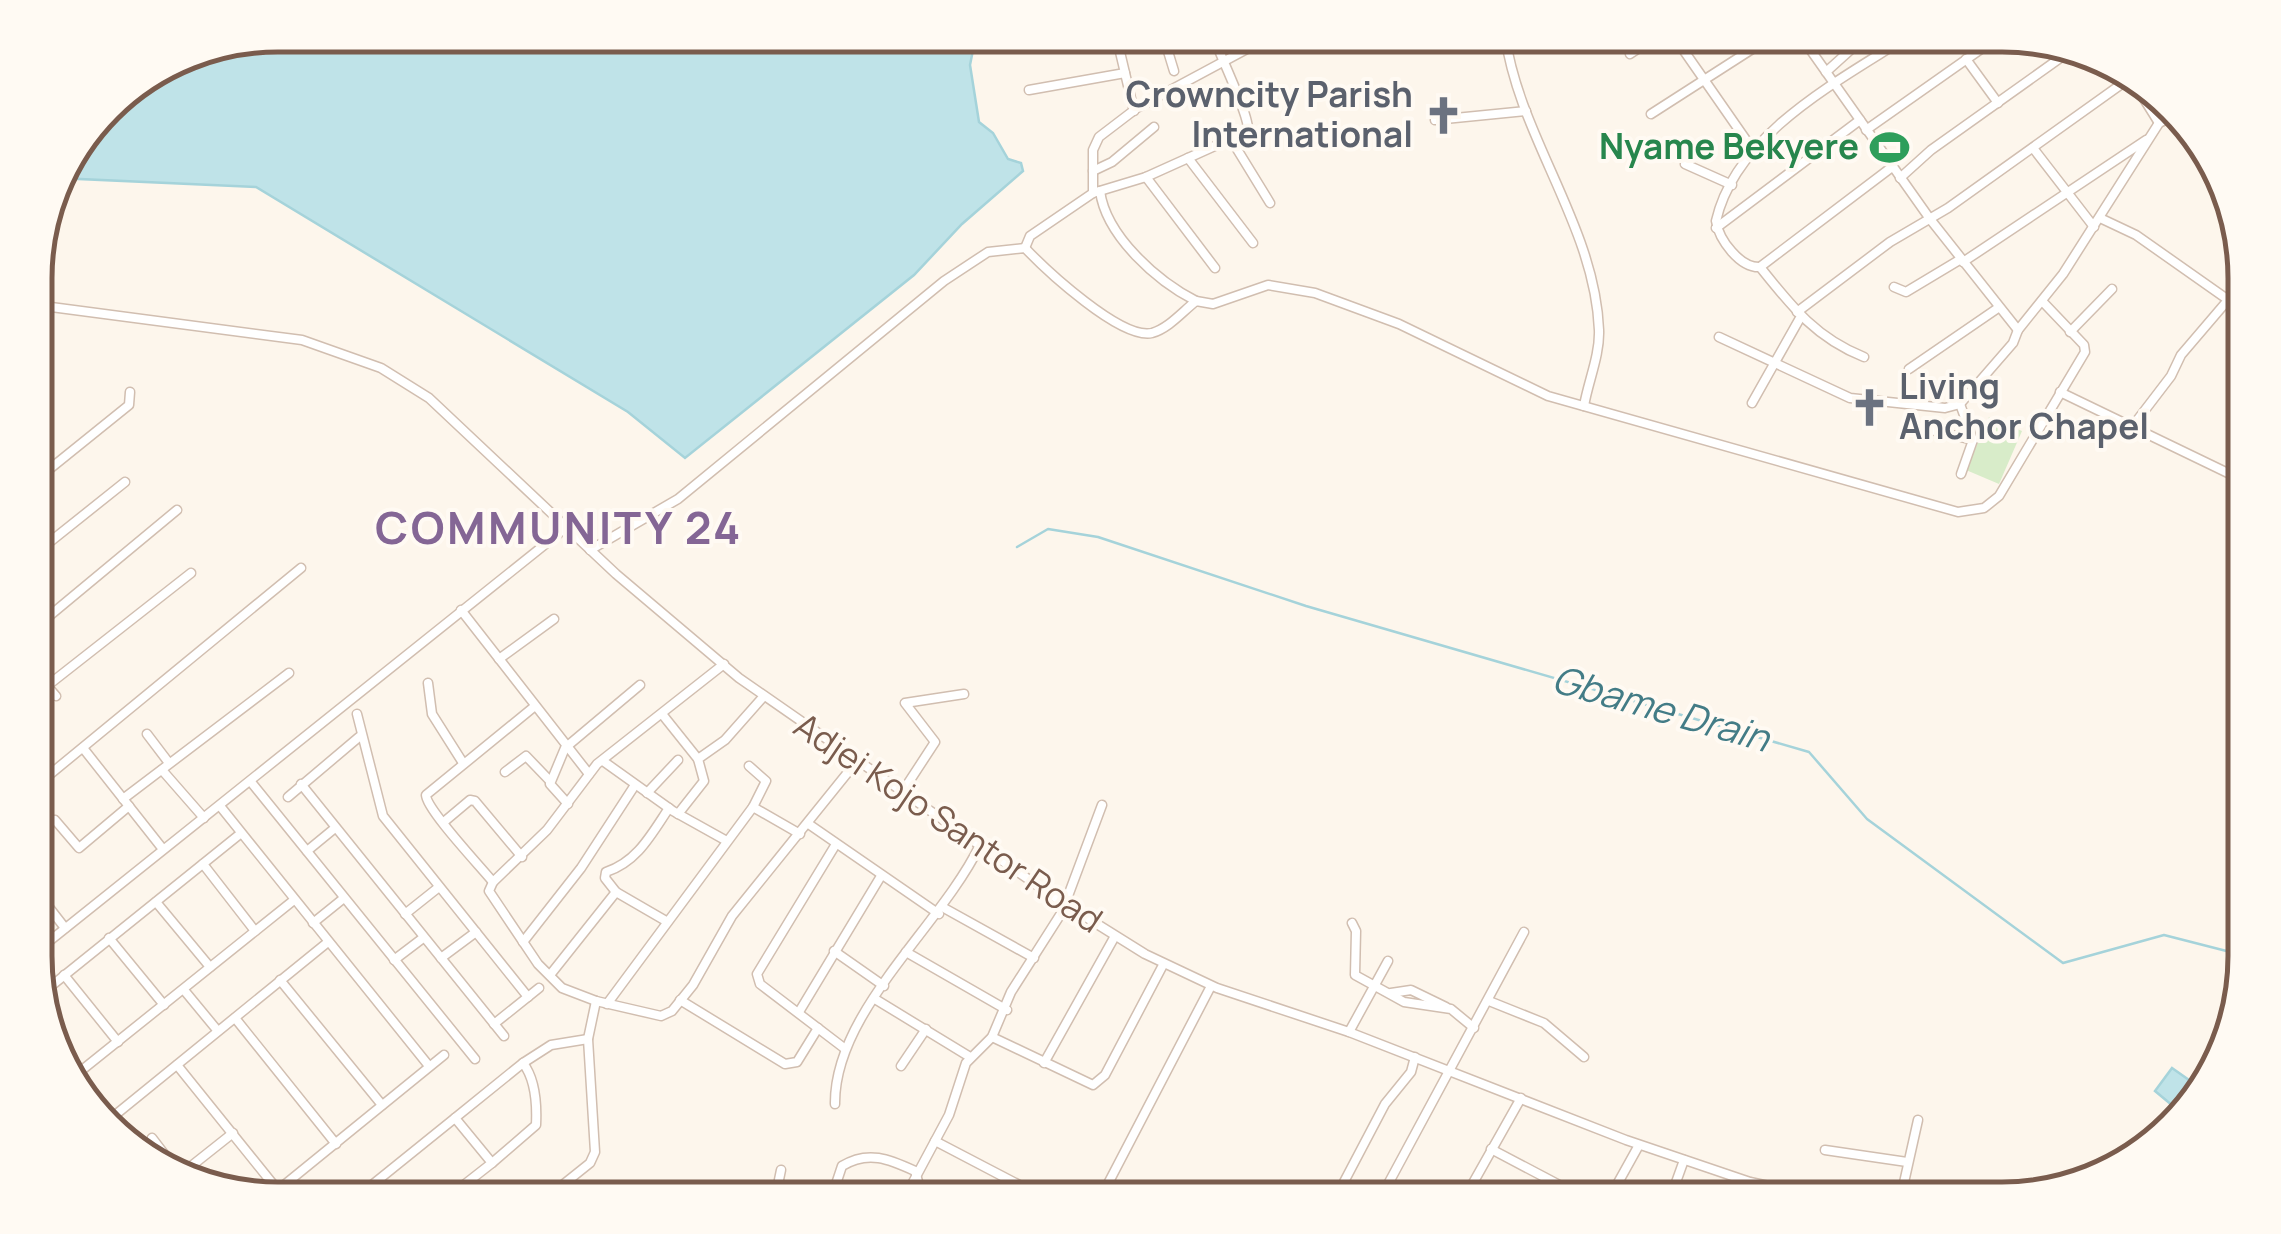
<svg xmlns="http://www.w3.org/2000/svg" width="2281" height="1234" viewBox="0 0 2281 1234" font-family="Manrope,sans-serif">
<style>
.green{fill:#d8ecc9}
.water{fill:#bfe3e8;stroke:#a5d3da;stroke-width:2.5}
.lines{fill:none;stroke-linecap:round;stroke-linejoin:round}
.stream{stroke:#a5d3da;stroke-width:2.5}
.minor-casing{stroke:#d1beb0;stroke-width:11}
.minor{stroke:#fff;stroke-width:8}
.labels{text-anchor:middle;stroke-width:8;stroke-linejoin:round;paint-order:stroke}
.worship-label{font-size:35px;font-weight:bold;fill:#5b616d;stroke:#fffaf3;text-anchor:end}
.leisure-label{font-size:35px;font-weight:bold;fill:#27864d;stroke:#fffaf3;text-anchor:end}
.street-label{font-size:35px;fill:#7a5c4d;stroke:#fffaf3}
.water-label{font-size:38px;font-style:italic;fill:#437c86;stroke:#fffaf3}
.district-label{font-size:45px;font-weight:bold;letter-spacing:2.5px;fill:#846695;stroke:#fffaf3}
.rim{fill:none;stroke:#7a5c4d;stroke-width:5}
</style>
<rect width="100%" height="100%" fill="#fdf6ec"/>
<path class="green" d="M1989,417L2022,431L1999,484L1966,470Z"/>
<g class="water">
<path d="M278,35H976L970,65L979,122L993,133L1008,159L1021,163L1023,171L962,224L914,275L685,458L628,412L256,187L58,178L117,96L186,53Z"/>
<path d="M2172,1068L2199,1087L2179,1111L2155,1091Z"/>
</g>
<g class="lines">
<g class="stream">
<path d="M2245,457V562"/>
<path d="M1017,547L1048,529L1098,537L1306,606L1809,752L1867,819L2063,963L2164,935L2246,956"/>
</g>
<defs>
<g id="minor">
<path d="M1116,35L1134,111"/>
<path d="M1163,35L1174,71"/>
<path d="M1505,35C1519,137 1595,226 1599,330C1600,355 1588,382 1584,406"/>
<path d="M1673,35L1753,150"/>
<path d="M1800,35L1930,219L2018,330"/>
<path d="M1117,43L1152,35"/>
<path d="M1042,45L1091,35"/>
<path d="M1630,54L1659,35"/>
<path d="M1966,59L1998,103"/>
<path d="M1826,72L1867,35"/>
<path d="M2131,78L2159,123"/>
<path d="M1029,90L1125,73"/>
<path d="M1651,114L1774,35"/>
<path d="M1435,120L1526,111"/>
<path d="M1866,130L2001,35"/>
<path d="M1232,141L1270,203"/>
<path d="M2033,148L2094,227"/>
<path d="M1188,158L1253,243"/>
<path d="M1685,164L1732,185"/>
<path d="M1093,171L1112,162L1154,127"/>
<path d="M1146,177L1215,268"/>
<path d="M1900,178L1931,150L2070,51"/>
<path d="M1100,191C1106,236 1157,281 1196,301"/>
<path d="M1093,193L1146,177L1248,131C1250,116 1220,56 1213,35"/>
<path d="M2100,218L2136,235L2244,311"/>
<path d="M1716,228L1860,120"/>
<path d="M1025,248L1030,236L1093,193V150L1099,137L1137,108L1273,35"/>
<path d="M1963,262L2146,140"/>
<path d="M1760,267L1892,167"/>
<path d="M1894,287L1906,292L1961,259"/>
<path d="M36,305L302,340L381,368L429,398L616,574L739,678L1057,899L1145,954L1217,988L1349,1032L1626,1140L1750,1182L1793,1191L1947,1199"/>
<path d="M1797,312L1890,242L1948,208L2130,78"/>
<path d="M2070,332L2112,289"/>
<path d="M1719,337L1850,398L1945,408L1960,404L2013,343L2018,330L2063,274L2159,123L2174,116"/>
<path d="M1864,357C1816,338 1792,307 1760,267C1740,268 1719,240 1716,221C1736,133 1839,81 1910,35"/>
<path d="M1909,369L1998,308"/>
<path d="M2060,392L2232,475"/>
<path d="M1752,403L1800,318"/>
<path d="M1960,404L1973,440L1961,474"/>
<path d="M1910,425L1973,440"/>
<path d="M2132,427L2171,376L2181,355L2228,300"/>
<path d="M36,480L129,405L130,392"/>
<path d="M590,550L678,499L944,281L988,252L1025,248C1046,270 1121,340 1152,333C1169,328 1182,312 1196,301L1213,304L1268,285L1315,293L1399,324L1548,396L1958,512L1984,508L1999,496L2085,352L2084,345L2042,301"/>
<path d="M36,553L125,482"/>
<path d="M461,610L589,774"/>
<path d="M36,627L177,510"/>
<path d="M499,659L554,619"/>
<path d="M724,664L597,764L547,830L493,882L489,891L538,964L562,988L596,1001L661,1016L672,1011L693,985L732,916L857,761"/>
<path d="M36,673L56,696"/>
<path d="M428,683L432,714L463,763"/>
<path d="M47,686L191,573"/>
<path d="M357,714L383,816L528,997"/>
<path d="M662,714L698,759"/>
<path d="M147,734L169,763"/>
<path d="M83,748L162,848"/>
<path d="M603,761L673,811L725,840"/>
<path d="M749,766L766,781L753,807"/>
<path d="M162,770L204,818"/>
<path d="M505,772L526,756L550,781"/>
<path d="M251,782L475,1059"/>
<path d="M301,784L504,1036"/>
<path d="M37,785L301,568"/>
<path d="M903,791L935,742L905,703L964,694"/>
<path d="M647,793L678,760"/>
<path d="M288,797L359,737"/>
<path d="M123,799L289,673"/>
<path d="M568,804L550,784L565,748L640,685"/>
<path d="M220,806L429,1066"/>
<path d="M678,814L704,781L698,759L725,740L764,696"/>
<path d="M55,820L79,848L129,806"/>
<path d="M445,821L470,800L475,801L522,857"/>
<path d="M810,825L939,914"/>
<path d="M836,844L757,974L760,984L844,1048"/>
<path d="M307,851L335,828"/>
<path d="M203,864L255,931"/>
<path d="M493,882C480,866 426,809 426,795L535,706"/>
<path d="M37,892L65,928"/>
<path d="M156,902L210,967"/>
<path d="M944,908L1034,958"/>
<path d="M405,914L439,887"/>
<path d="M666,921L616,892L605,878L606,872C637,862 651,835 669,808"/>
<path d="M313,923L344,898"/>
<path d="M1352,923L1356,931L1355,975L1404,1002L1451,1009L1474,1028"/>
<path d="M109,938L164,1005"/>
<path d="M523,942L581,868L635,785"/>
<path d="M37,951L568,526"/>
<path d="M834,951L884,986"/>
<path d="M906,952L1007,1010"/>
<path d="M441,958L476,932"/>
<path d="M394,960L423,938"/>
<path d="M64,975L118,1042"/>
<path d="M550,975L616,892"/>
<path d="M280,980L382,1105"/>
<path d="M184,990L217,1030"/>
<path d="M1391,993L1411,990L1446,1007"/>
<path d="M40,995L240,834"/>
<path d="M875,999L970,1057"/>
<path d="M680,1000L785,1064L797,1062L818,1028"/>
<path d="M1489,1001L1544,1023L1584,1057"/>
<path d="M607,1004L753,807L800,834"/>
<path d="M799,1012L881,876"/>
<path d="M235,1018L336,1144"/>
<path d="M494,1024L539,988"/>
<path d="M1349,1032L1388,961"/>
<path d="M992,1037L1093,1085L1105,1075L1163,965"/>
<path d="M523,1063L551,1045L588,1039"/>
<path d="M1044,1063L1115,936"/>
<path d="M177,1065L285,1199"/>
<path d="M901,1066L926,1029"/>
<path d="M71,1076L90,1101"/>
<path d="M72,1078L294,900"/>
<path d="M835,1104C834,1012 941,926 980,845"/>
<path d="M455,1118L523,1063C536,1080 537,1105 536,1125L492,1163"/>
<path d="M109,1120L328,942"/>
<path d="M152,1138L181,1176"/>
<path d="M935,1141L1046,1199"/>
<path d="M1491,1149L1586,1199"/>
<path d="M1825,1150L1907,1162"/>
<path d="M180,1175L233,1133"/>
<path d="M278,1190L444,1055"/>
<path d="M1901,1196L1918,1120"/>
<path d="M367,1199L362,1193L455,1118L492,1163L446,1199"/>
<path d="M545,1199L590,1163L595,1152L588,1039L596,1001"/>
<path d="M775,1199L781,1170"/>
<path d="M831,1199L842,1166C868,1150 889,1159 915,1171L919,1185L935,1199"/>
<path d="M904,1199L949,1115L966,1063L992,1037L1011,992L1062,912L1102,805"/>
<path d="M1100,1199L1211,986"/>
<path d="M1335,1199L1385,1104L1411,1072L1415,1057"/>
<path d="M1380,1199L1524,932"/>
<path d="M1464,1199L1521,1098"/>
<path d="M1609,1199L1639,1145"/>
<path d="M1670,1199L1684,1160"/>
</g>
</defs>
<use href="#minor" class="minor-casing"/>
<use href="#minor" class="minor"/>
</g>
<defs>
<symbol id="church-bare" viewBox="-9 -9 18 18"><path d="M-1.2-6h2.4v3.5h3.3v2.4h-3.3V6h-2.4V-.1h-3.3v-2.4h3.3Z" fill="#6b7280" stroke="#fffaf3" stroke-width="2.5" paint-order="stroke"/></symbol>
<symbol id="stadium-bare" viewBox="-9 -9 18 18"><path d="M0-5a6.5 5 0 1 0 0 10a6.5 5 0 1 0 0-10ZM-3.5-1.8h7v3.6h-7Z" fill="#2e9e5b" stroke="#fffaf3" stroke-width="2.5" paint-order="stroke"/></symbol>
</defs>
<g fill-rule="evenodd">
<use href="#church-bare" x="1416" y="88" width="55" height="55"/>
<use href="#stadium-bare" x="1862" y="120" width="55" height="55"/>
<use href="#church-bare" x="1842" y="380" width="55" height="55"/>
</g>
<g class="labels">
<g class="worship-label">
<text x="1413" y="107">Crowncity Parish<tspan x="1413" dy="40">International</tspan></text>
<text x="1899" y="399" text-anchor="start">Living<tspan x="1899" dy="40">Anchor Chapel</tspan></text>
</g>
<g class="leisure-label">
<text x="1859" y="159">Nyame Bekyere</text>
</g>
<g class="street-label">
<text transform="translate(948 823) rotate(34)" y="12">Adjei Kojo Santor Road</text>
</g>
<g class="water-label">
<text transform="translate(1661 709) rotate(16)" y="13">Gbame Drain</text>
</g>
<g class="district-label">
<text x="559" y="544">COMMUNITY 24</text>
</g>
</g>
<path d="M0 0H2281V1234H0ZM278 52H2002A226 226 0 0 1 2228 278V956A226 226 0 0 1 2002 1182H278A226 226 0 0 1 52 956V278A226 226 0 0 1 278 52Z" fill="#fffaf3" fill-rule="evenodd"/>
<path class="rim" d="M278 52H2002A226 226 0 0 1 2228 278V956A226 226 0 0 1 2002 1182H278A226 226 0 0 1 52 956V278A226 226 0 0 1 278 52Z"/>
</svg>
